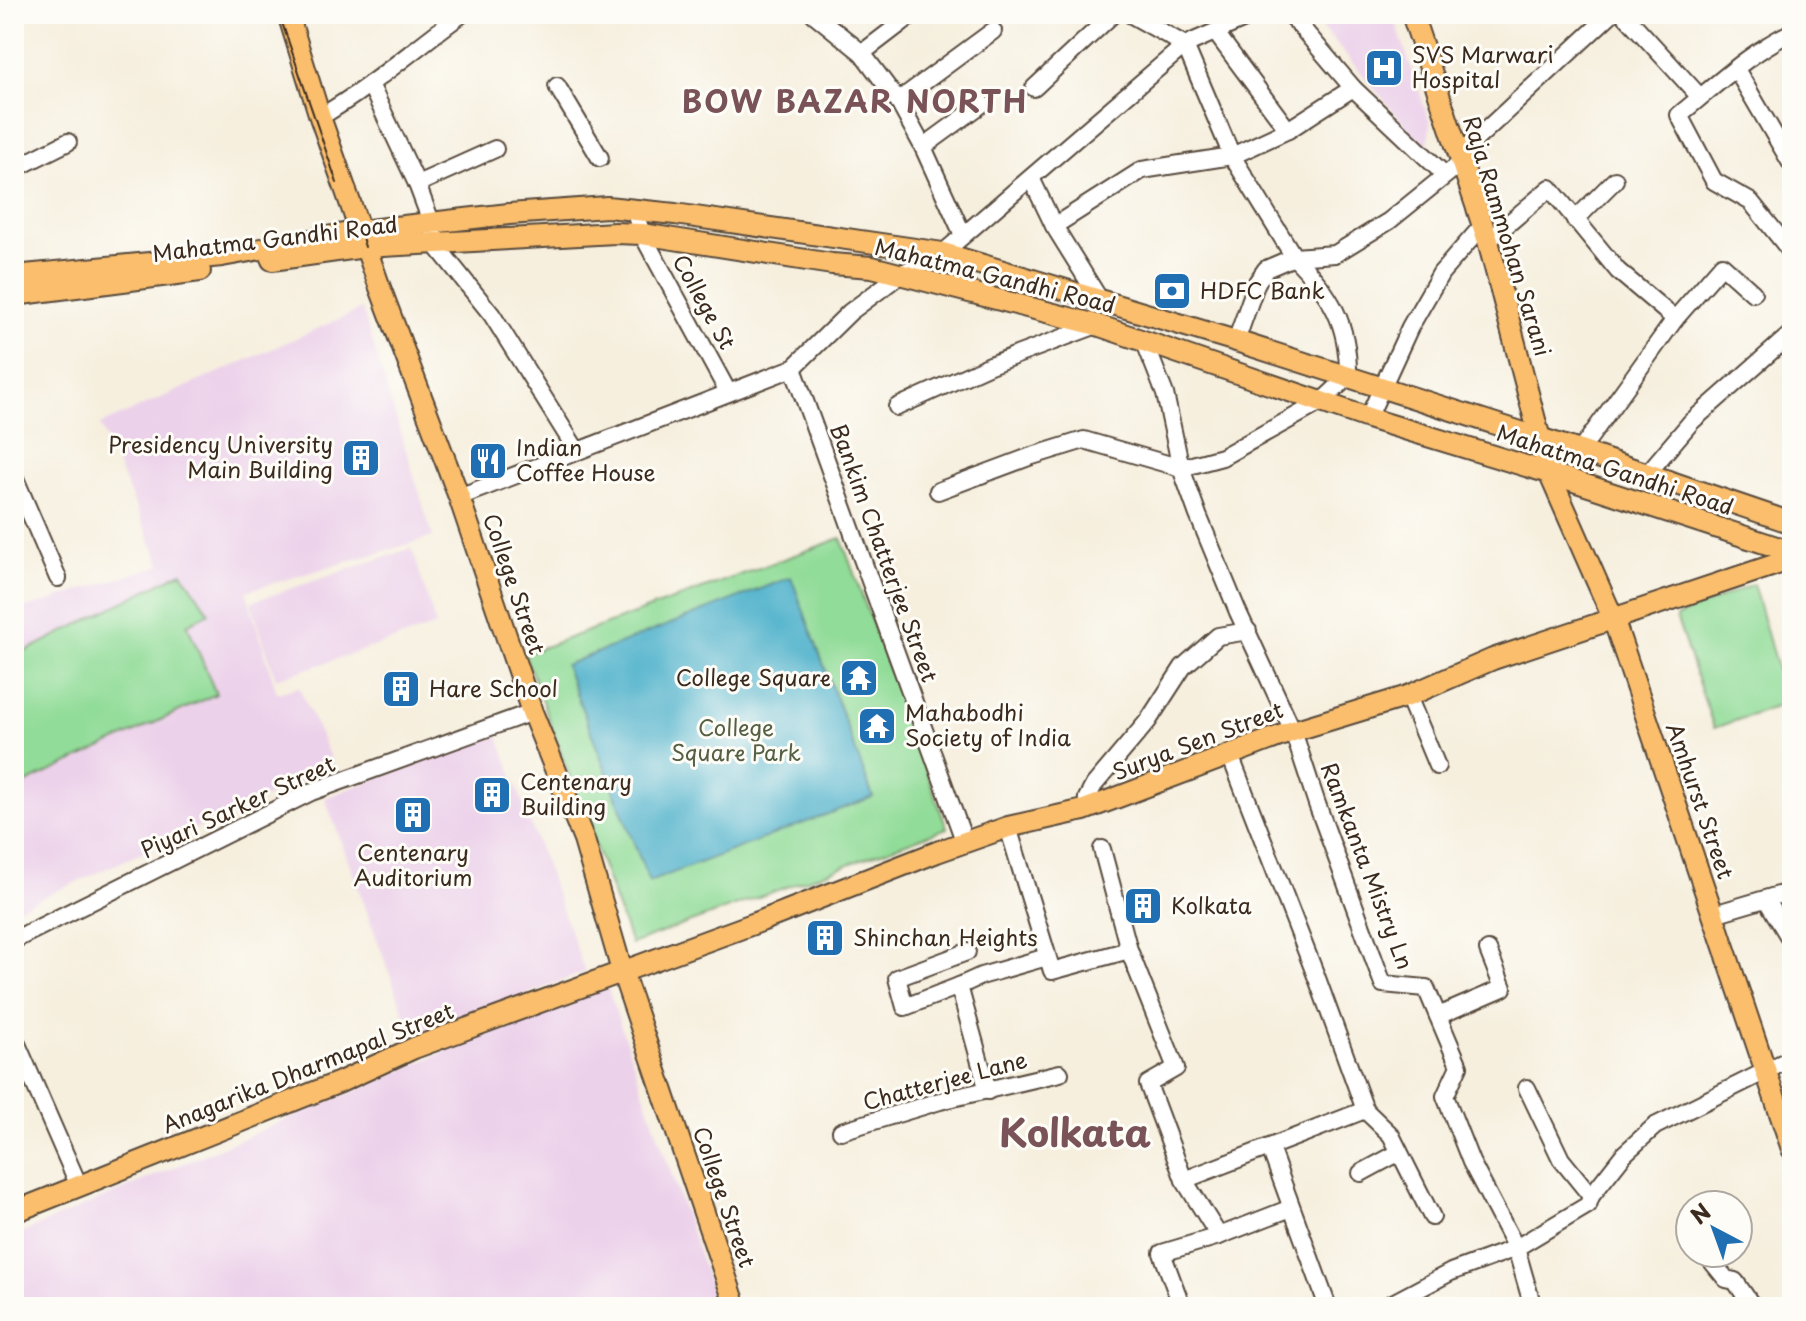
<svg xmlns="http://www.w3.org/2000/svg" width="1806" height="1321" viewBox="0 0 1806 1321" font-family="'Playpen Sans',sans-serif">
<style>
.built{fill:#ecd1ea}
.green{fill:#91dc98;stroke:#66835b;stroke-width:2}
.water{fill:#4bb0ca;stroke:#436d74;stroke-width:2}
.lines{fill:none;stroke-linecap:round;stroke-linejoin:round}
.minor-casing{stroke:#57483b;stroke-width:20}
.major-casing{stroke:#57483b;stroke-width:24}
.minor{stroke:#fff;stroke-width:16}
.major{stroke:#fabe6d;stroke-width:20}
.tram{stroke:#3b2a1e;stroke-width:2}
.labels{text-anchor:middle;stroke-width:6;stroke-linejoin:round;paint-order:stroke}
.poi-label{font-size:22px;fill:#3b2a1e;stroke:#fdfcf7;text-anchor:start}
.street-label{font-size:22px;fill:#3b2a1e;stroke:#fdfcf7}
.park-label{font-size:22px;fill:#555f43;stroke:#fdfcf7}
.district-label{font-size:30px;font-weight:bold;letter-spacing:2px;fill:#795357;stroke:#fdfcf7}
.town-label{font-size:38px;font-weight:bold;fill:#795357;stroke:#fdfcf7}
</style>
<rect width="100%" height="100%" fill="#fdfcf7"/>
<filter id="ink" filterUnits="userSpaceOnUse"><feTurbulence type="fractalNoise" baseFrequency=".0125" numOctaves="2"/><feDisplacementMap in="SourceGraphic" scale="16" xChannelSelector="R" yChannelSelector="G"/><feConvolveMatrix kernelMatrix="1 2 1 2 8 2 1 2 1" color-interpolation-filters="sRGB"/></filter>
<filter id="wash" filterUnits="userSpaceOnUse"><feTurbulence type="fractalNoise" baseFrequency=".006" numOctaves="4" result="noise"/><feDisplacementMap in="SourceGraphic" scale="32" xChannelSelector="R" yChannelSelector="G"/><feGaussianBlur stdDeviation="1.8" result="paint"/><feColorMatrix in="noise" values="0 0 0 0 0 0 0 0 0 0 0 0 0 0 0 0 0 1.4 0 .05"/><feComposite in="paint" operator="in"/></filter>
<g filter="url(#wash)">
<rect width="100%" height="100%" fill="#f6efde"/>
<g class="built">
<path d="M1311,14H1393L1430,123L1428,152Z"/>
<path d="M362,309L433,537L246,591L277,693L299,687L333,764L310,777L14,910V612L161,565L100,425Z"/>
<path d="M412,548L436,626L276,679L251,602Z"/>
<path d="M497,733L585,972L413,1037L325,798Z"/>
<path d="M606,983L717,1307H14V1236Z"/>
</g>
<g class="green">
<path d="M841,538L947,828L631,944L525,654Z"/>
<path d="M182,572L209,613L187,624L216,694L18,787L14,781V657Z"/>
<path d="M1753,584L1787,703L1714,728L1676,617Z"/>
</g>
<path class="water" d="M791,577L873,797L649,882L565,665Z"/>
</g>
<g filter="url(#ink)">
<g class="lines">
<defs>
<g id="minor">
<path d="M814,14L862,53L898,101L923,147L963,235"/>
<path d="M1130,14L1185,45L1232,156L1294,257L1335,254L1389,221L1462,162"/>
<path d="M1290,14L1353,88L1445,175"/>
<path d="M1624,14L1700,97"/>
<path d="M1792,32C1750,52 1715,86 1679,115L1714,181L1751,202L1792,253"/>
<path d="M1216,33L1288,130"/>
<path d="M862,53L913,14"/>
<path d="M1736,69L1792,165"/>
<path d="M370,84L417,184L495,149"/>
<path d="M557,86L600,158"/>
<path d="M1034,88L1113,14"/>
<path d="M898,101L993,31"/>
<path d="M320,117C370,88 415,48 462,14"/>
<path d="M923,147L982,104"/>
<path d="M1459,155L1611,14"/>
<path d="M14,169L68,142"/>
<path d="M1031,178L1054,226L1100,300"/>
<path d="M417,184L432,224L435,244L492,315L577,451"/>
<path d="M634,210L642,234L728,392"/>
<path d="M1575,220L1615,180"/>
<path d="M1054,226L1142,170L1232,156L1288,130L1353,88"/>
<path d="M1488,241L1550,188L1618,271L1675,319L1722,265L1753,293"/>
<path d="M1144,340L1165,394L1181,468L1198,515L1238,612L1293,731L1317,804L1383,984L1426,988L1459,1066L1445,1096L1471,1162L1516,1248L1533,1307"/>
<path d="M793,368L965,843"/>
<path d="M897,407L990,365L1097,325"/>
<path d="M1368,418L1410,327L1441,273L1483,225"/>
<path d="M1580,451L1675,319"/>
<path d="M1647,474L1691,422L1792,333"/>
<path d="M14,476L58,578"/>
<path d="M938,491L1029,457L1084,440L1181,468L1222,457L1321,402L1348,377C1349,324 1331,294 1294,257L1266,269L1257,282L1236,341"/>
<path d="M459,497L793,368L850,312L901,274L943,253L1185,45L1256,14"/>
<path d="M1408,696L1437,766"/>
<path d="M1230,755L1318,981L1365,1110L1391,1135L1432,1217"/>
<path d="M1086,809L1087,798L1094,785L1148,721L1183,667L1218,636L1248,631"/>
<path d="M1008,827L1052,971L1129,950"/>
<path d="M1102,849L1129,950L1176,1068L1148,1084L1184,1180L1219,1236"/>
<path d="M1766,899L1792,942"/>
<path d="M1714,914L1792,891"/>
<path d="M14,940L311,792L532,712"/>
<path d="M959,986L905,1007L897,978L967,952"/>
<path d="M1438,1016L1503,988L1488,950"/>
<path d="M14,1037L79,1186"/>
<path d="M1527,1088L1561,1159L1591,1196"/>
<path d="M988,1091L959,986L981,976L1047,957"/>
<path d="M841,1131L940,1101L1060,1073"/>
<path d="M1270,1148L1328,1307"/>
<path d="M1361,1173L1398,1153"/>
<path d="M1184,1180L1365,1110"/>
<path d="M1689,1233L1690,1234"/>
<path d="M1705,1253L1726,1279L1735,1281L1753,1307"/>
<path d="M1182,1307L1162,1253L1219,1236L1291,1208"/>
<path d="M1385,1307L1451,1272L1516,1248L1588,1205L1591,1196L1624,1154L1655,1126L1792,1058"/>
</g>
<g id="major">
<path d="M288,14L320,117L379,285L459,497L532,712L584,840L622,971L736,1307"/>
<path d="M1412,14L1488,241L1549,473L1613,618L1792,1149"/>
<path d="M272,260L365,247L615,233L642,234L832,264L872,267L1097,325L1368,418L1549,473L1792,552"/>
<path d="M14,276L222,256L360,231L509,214L607,207L675,214L943,253L1236,341L1580,451L1792,523"/>
<path d="M14,295L200,271"/>
<path d="M14,1212L340,1082L414,1048L761,921L937,852L1008,827L1084,810L1293,731L1408,696L1493,659L1792,559"/>
</g>
</defs>
<use href="#minor" class="minor-casing"/>
<use href="#major" class="major-casing"/>
<use href="#minor" class="minor"/>
<use href="#major" class="major"/>
<g class="tram">
<path d="M279,14L337,183"/>
<path d="M360,231L365,247"/>
</g>
</g>
</g>
<defs>
<symbol id="hospital-square" viewBox="-11 -11 22 22"><rect x="-9" y="-9" width="18" height="18" rx="4" fill="#1f6fb2" stroke="#fdfcf7"/><path d="M-5-5h3v3.5h4V-5h3V5h-3V1.5h-4V5h-3Z" fill="#fff"/></symbol>
<symbol id="bank-square" viewBox="-11 -11 22 22"><rect x="-9" y="-9" width="18" height="18" rx="4" fill="#1f6fb2" stroke="#fdfcf7"/><path d="M-6-4H6V4H-6ZM0-2.3a2.3 2.3 0 1 0 0 4.6a2.3 2.3 0 1 0 0-4.6Z" fill="#fff"/></symbol>
<symbol id="building-square" viewBox="-11 -11 22 22"><rect x="-9" y="-9" width="18" height="18" rx="4" fill="#1f6fb2" stroke="#fdfcf7"/><path d="M-4-6H4V6H1V3H-1V6H-4ZM-2.5-4.3h1.7v1.8h-1.7ZM.8-4.3h1.7v1.8H.8ZM-2.5-1h1.7V.8h-1.7ZM.8-1h1.7V.8H.8Z" fill="#fff"/></symbol>
<symbol id="restaurant-square" viewBox="-11 -11 22 22"><rect x="-9" y="-9" width="18" height="18" rx="4" fill="#1f6fb2" stroke="#fdfcf7"/><path d="M-5-6h1v4h1v-4h1v4h1v-4h1v5L-1.5 .5V6h-2V.5L-5-1ZM5-6V6H3V1.5H1.5Q1.5-4 5-6Z" fill="#fff"/></symbol>
<symbol id="temple-square" viewBox="-11 -11 22 22"><rect x="-9" y="-9" width="18" height="18" rx="4" fill="#1f6fb2" stroke="#fdfcf7"/><path d="M0-6L5-2H3V0L6.5 2.5H4V6H1.5V3h-3V6H-4V2.5H-6.5L-3 0V-2H-5Z" fill="#fff"/></symbol>
</defs>
<g fill-rule="evenodd">
<use href="#hospital-square" x="1362" y="46" width="44" height="44"/>
<use href="#bank-square" x="1150" y="269" width="44" height="44"/>
<use href="#building-square" x="339" y="436" width="44" height="44"/>
<use href="#restaurant-square" x="466" y="439" width="44" height="44"/>
<use href="#temple-square" x="837" y="656" width="44" height="44"/>
<use href="#building-square" x="379" y="667" width="44" height="44"/>
<use href="#temple-square" x="855" y="704" width="44" height="44"/>
<use href="#building-square" x="470" y="773" width="44" height="44"/>
<use href="#building-square" x="391" y="793" width="44" height="44"/>
<use href="#building-square" x="1121" y="884" width="44" height="44"/>
<use href="#building-square" x="803" y="916" width="44" height="44"/>
</g>
<g class="labels">
<g class="poi-label">
<text x="1412" y="63">SVS Marwari<tspan x="1412" dy="25">Hospital</tspan></text>
<text x="1200" y="299">HDFC Bank</text>
<text x="333" y="453" text-anchor="end">Presidency University<tspan x="333" dy="25">Main Building</tspan></text>
<text x="516" y="456">Indian<tspan x="516" dy="25">Coffee House</tspan></text>
<text x="831" y="686" text-anchor="end">College Square</text>
<text x="429" y="697">Hare School</text>
<text x="905" y="721">Mahabodhi<tspan x="905" dy="25">Society of India</tspan></text>
<text x="520" y="790">Centenary<tspan x="520" dy="25">Building</tspan></text>
<text x="413" y="861" text-anchor="middle">Centenary<tspan x="413" dy="25">Auditorium</tspan></text>
<text x="1171" y="914">Kolkata</text>
<text x="853" y="946">Shinchan Heights</text>
</g>
<g class="street-label">
<text transform="translate(1507 236) rotate(73)" y="8">Raja Rammohan Sarani</text>
<text transform="translate(275 239) rotate(-7)" y="8">Mahatma Gandhi Road</text>
<text transform="translate(995 276) rotate(14)" y="8">Mahatma Gandhi Road</text>
<text transform="translate(704 302) rotate(61)" y="8">College St</text>
<text transform="translate(1615 470) rotate(18)" y="8">Mahatma Gandhi Road</text>
<text transform="translate(884 553) rotate(70)" y="8">Bankim Chatterjee Street</text>
<text transform="translate(514 584) rotate(71)" y="8">College Street</text>
<text transform="translate(1198 741) rotate(-21)" y="8">Surya Sen Street</text>
<text transform="translate(1700 801) rotate(71)" y="8">Amhurst Street</text>
<text transform="translate(238 807) rotate(-25)" y="8">Piyari Sarker Street</text>
<text transform="translate(1367 866) rotate(69)" y="8">Ramkanta Mistry Ln</text>
<text transform="translate(308 1068) rotate(-22)" y="8">Anagarika Dharmapal Street</text>
<text transform="translate(945 1081) rotate(-15)" y="8">Chatterjee Lane</text>
<text transform="translate(724 1197) rotate(71)" y="8">College Street</text>
</g>
<g class="park-label">
<text x="736" y="736">College<tspan x="736" dy="25">Square Park</tspan></text>
</g>
<g class="district-label">
<text x="855" y="113">BOW BAZAR NORTH</text>
</g>
<g class="town-label">
<text x="1075" y="1147">Kolkata</text>
</g>
</g>
<rect width="1806" height="1321" fill="none" stroke="#fdfcf7" stroke-width="48"/>
<g transform="translate(1714 1229) rotate(319)"><circle r="38" fill="#fdfcf7" stroke="#afa8a0" stroke-width="2"/>
<path d="M0-6L14 30L0 20L-14 30Z" fill="#1f6fb2"/>
<text y="-12" font-size="22" font-weight="bold" text-anchor="middle" fill="#3b2a1e">N</text>
</g>
</svg>
